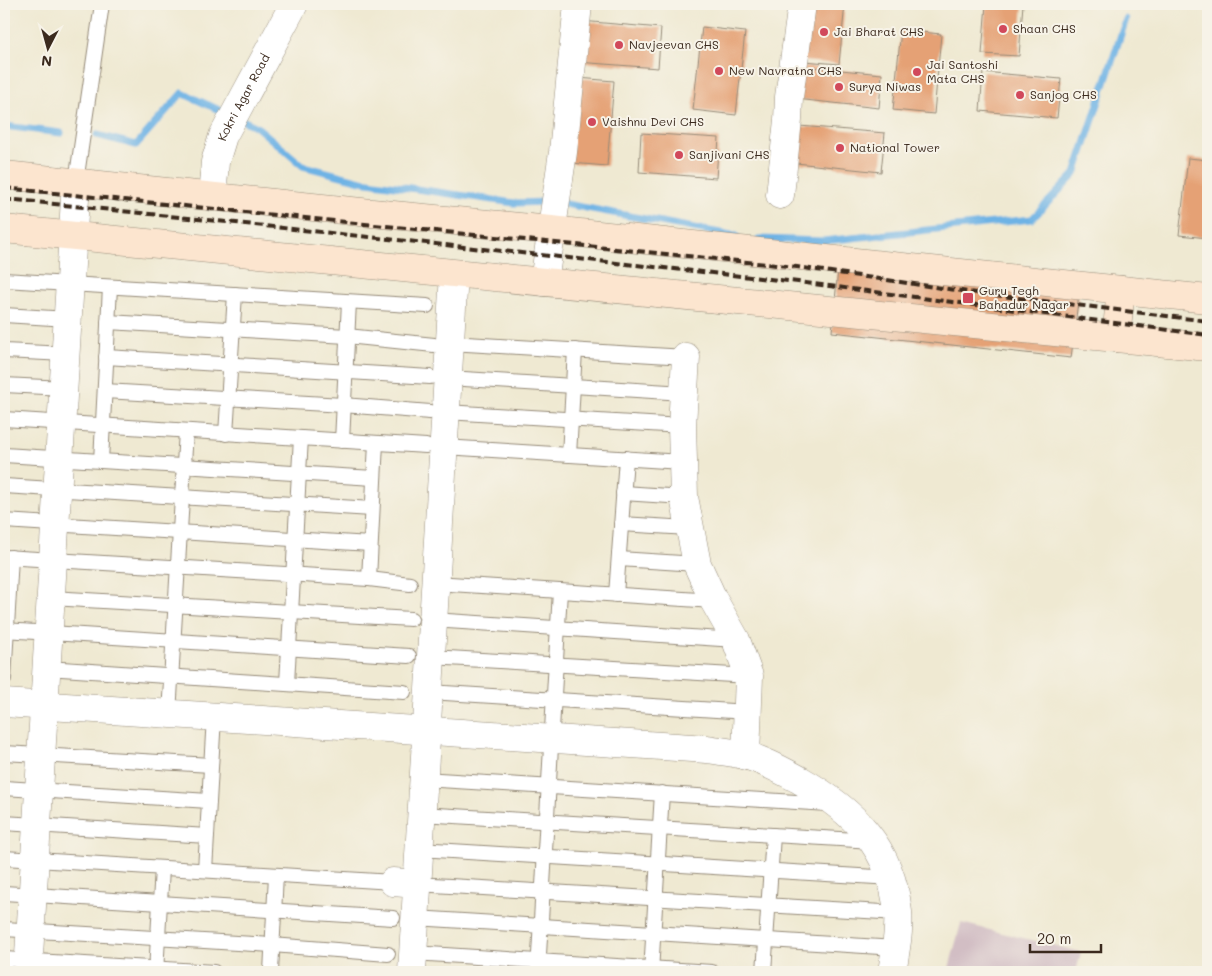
<svg xmlns="http://www.w3.org/2000/svg" width="1212" height="976" viewBox="0 0 1212 976" font-family="Mali,sans-serif">
<style>
.industrial{fill:#d2bec4}
.lines{fill:none;stroke-linecap:round;stroke-linejoin:round}
.stream{stroke:#6eb3e5;stroke-width:7}
.building{fill:#e5a175}
.lane-casing{stroke:#958a78;stroke-width:16}
.street-casing{stroke:#958a78;stroke-width:29}
.secondary-casing{stroke:#958a78;stroke-width:29}
.lane{stroke:#fff;stroke-width:14}
.street{stroke:#fff;stroke-width:28}
.secondary{stroke:#fce5cf;stroke-width:28}
.rail{stroke:#3b2a1e;stroke-width:4;stroke-dasharray:8 4;stroke-linecap:butt}
.poi-dot{fill:#d1495b;stroke:#f7f3e8;stroke-width:2}
.labels{text-anchor:middle;stroke-width:4;stroke-linejoin:round;paint-order:stroke}
.poi-label{font-size:12px;fill:#3b2a1e;stroke:#f7f3e8;text-anchor:start}
.street-label{font-size:12px;fill:#3b2a1e;stroke:#f7f3e8}
</style>
<rect width="100%" height="100%" fill="#f7f3e8"/>
<filter id="ink" filterUnits="userSpaceOnUse"><feTurbulence type="fractalNoise" baseFrequency=".02" numOctaves="2"/><feDisplacementMap in="SourceGraphic" scale="10" xChannelSelector="R" yChannelSelector="G"/><feConvolveMatrix kernelMatrix="1 2 1 2 8 2 1 2 1" color-interpolation-filters="sRGB"/></filter>
<filter id="wash" filterUnits="userSpaceOnUse"><feTurbulence type="fractalNoise" baseFrequency=".0096" numOctaves="4" result="noise"/><feDisplacementMap in="SourceGraphic" scale="20" xChannelSelector="R" yChannelSelector="G"/><feGaussianBlur stdDeviation="1.12" result="paint"/><feColorMatrix in="noise" values="0 0 0 0 0 0 0 0 0 0 0 0 0 0 0 0 0 1.4 0 .05"/><feComposite in="paint" operator="in"/></filter>
<g filter="url(#wash)">
<rect width="100%" height="100%" fill="#efe9d2"/>
<path class="industrial" d="M961,923L1081,952L1076,972H948Z"/>
<g class="lines">
<g class="stream">
<path d="M240,119L257,127L303,166L361,181L514,203L549,202"/>
<path d="M4,126L61,133"/>
<path d="M97,135L136,145L182,93L228,114"/>
<path d="M560,203L736,236"/>
<path d="M759,239L823,241L1032,219L1075,174L1126,19"/>
</g>
</g>
<g id="blocks">
<g class="building">
<path d="M809,4H845L839,64L804,61Z"/>
<path d="M986,4H1023L1019,56L982,54Z"/>
<path d="M581,21L661,28L658,68L577,62Z"/>
<path d="M702,27L745,32L736,115L693,110Z"/>
<path d="M901,30L941,34L934,114L893,110Z"/>
<path d="M800,66L882,74L879,108L796,99Z"/>
<path d="M983,72L1061,79L1057,118L980,111Z"/>
<path d="M578,78L614,81L607,166L571,163Z"/>
<path d="M799,126L885,133L881,172L796,163Z"/>
<path d="M641,133L719,138L716,178L639,172Z"/>
<path d="M1188,158L1208,160V238L1179,235Z"/>
<path d="M839,259L1080,285L1071,358L832,332Z"/>
</g>
</g>
</g>
<g filter="url(#ink)">
<use href="#blocks" fill-opacity="0" stroke="#958a78" stroke-width="1"/>
<g class="lines">
<defs>
<g id="lane">
<path d="M76,182L102,4"/>
<path d="M4,280L427,306"/>
<path d="M4,315L68,319"/>
<path d="M108,322L347,336L434,345"/>
<path d="M450,343L686,357"/>
<path d="M4,351L66,354"/>
<path d="M106,357L430,377"/>
<path d="M448,378L684,393"/>
<path d="M4,385L64,388"/>
<path d="M105,391L343,405L430,412"/>
<path d="M446,412L682,426"/>
<path d="M4,419L426,446"/>
<path d="M226,434L235,294"/>
<path d="M342,441L349,302"/>
<path d="M444,447L682,462"/>
<path d="M4,455L374,478"/>
<path d="M569,455L575,350"/>
<path d="M101,461L110,287"/>
<path d="M4,486L372,509"/>
<path d="M623,493L684,497"/>
<path d="M4,521L370,544"/>
<path d="M621,524L689,528"/>
<path d="M4,557L369,579L410,584"/>
<path d="M619,559L697,564"/>
<path d="M369,579L376,443"/>
<path d="M435,583L714,601"/>
<path d="M616,595L626,458"/>
<path d="M51,598L411,619"/>
<path d="M432,620L736,640"/>
<path d="M4,630L409,656"/>
<path d="M431,657L749,676"/>
<path d="M47,668L404,692"/>
<path d="M4,679L11,557"/>
<path d="M287,683L301,438"/>
<path d="M429,692L748,712"/>
<path d="M169,714L186,431"/>
<path d="M4,753L211,765"/>
<path d="M423,779L828,804"/>
<path d="M4,788L209,801"/>
<path d="M421,814L873,841"/>
<path d="M4,823L207,836"/>
<path d="M419,849L892,878"/>
<path d="M4,858L393,882"/>
<path d="M205,870L214,717"/>
<path d="M417,884L899,913"/>
<path d="M4,893L393,918"/>
<path d="M415,918L896,948"/>
<path d="M4,929L272,945L388,954"/>
<path d="M413,953L712,972"/>
<path d="M4,959L214,972"/>
<path d="M156,972L162,868"/>
<path d="M271,972L276,875"/>
<path d="M538,972L560,591"/>
<path d="M651,972L662,793"/>
<path d="M764,972L773,835"/>
</g>
<g id="street">
<path d="M780,195L788,120L789,97L802,4"/>
<path id="s1" d="M212,197L215,162L223,136L294,4"/>
<path d="M544,282L563,152L578,4"/>
<path d="M686,357L682,426L684,497L697,564L714,601L736,640L749,676L746,756"/>
<path d="M4,703L707,749C719,751 732,752 744,755C764,760 783,771 800,780C854,811 891,847 898,912C900,931 895,953 892,972"/>
<path d="M393,882L417,884"/>
<path d="M28,972L76,182"/>
<path d="M412,972L454,274"/>
</g>
<g id="secondary">
<path d="M4,175L361,212L551,230L1208,299"/>
<path d="M4,229L1208,347"/>
<path d="M1116,338L1121,290"/>
</g>
</defs>
<use href="#lane" class="lane-casing"/>
<use href="#street" class="street-casing"/>
<use href="#secondary" class="secondary-casing"/>
<use href="#lane" class="lane"/>
<use href="#street" class="street"/>
<use href="#secondary" class="secondary"/>
<g class="rail">
<path d="M4,188L797,267L969,292L1208,321"/>
<path d="M4,200H16L798,282L1208,335"/>
</g>
</g>
</g>
<g class="poi-dot">
<circle cx="1003" cy="29" r="5"/>
<circle cx="824" cy="32" r="5"/>
<circle cx="619" cy="45" r="5"/>
<circle cx="719" cy="71" r="5"/>
<circle cx="917" cy="72" r="5"/>
<circle cx="839" cy="87" r="5"/>
<circle cx="1020" cy="95" r="5"/>
<circle cx="592" cy="122" r="5"/>
<circle cx="840" cy="148" r="5"/>
<circle cx="679" cy="155" r="5"/>
<rect x="962" y="292" width="12" height="12" rx="2.5"/>
</g>
<g class="labels">
<g class="poi-label">
<text x="1013" y="33">Shaan CHS</text>
<text x="834" y="36">Jai Bharat CHS</text>
<text x="629" y="49">Navjeevan CHS</text>
<text x="927" y="69">Jai Santoshi<tspan x="927" dy="14">Mata CHS</tspan></text>
<text x="729" y="75">New Navratna CHS</text>
<text x="849" y="91">Surya Niwas</text>
<text x="1030" y="99">Sanjog CHS</text>
<text x="602" y="126">Vaishnu Devi CHS</text>
<text x="850" y="152">National Tower</text>
<text x="689" y="159">Sanjivani CHS</text>
<text x="979" y="295">Guru Tegh<tspan x="979" dy="14">Bahadur Nagar</tspan></text>
</g>
<g class="street-label">
<text dy="4" stroke="none"><textPath href="#s1" startOffset="106">Kokri Agar Road</textPath></text>
</g>
</g>
<rect width="1212" height="976" fill="none" stroke="#f7f3e8" stroke-width="20"/>
<g transform="translate(48 48) rotate(186)" stroke="#f7f3e8" stroke-width="4" paint-order="stroke">
<path d="M0-4L9 19L0 12L-9 19Z" fill="#3b2a1e"/>
<text y="-8" font-size="14" font-weight="bold" text-anchor="middle" fill="#3b2a1e">N</text>
</g>
<path d="M1030 944v8h71v-8" fill="none" stroke="#3b2a1e" stroke-width="2.5"/>
<text x="1037" y="944" font-size="15" fill="#3b2a1e" stroke="#f7f3e8" stroke-width="4" paint-order="stroke">20 m</text>
</svg>
